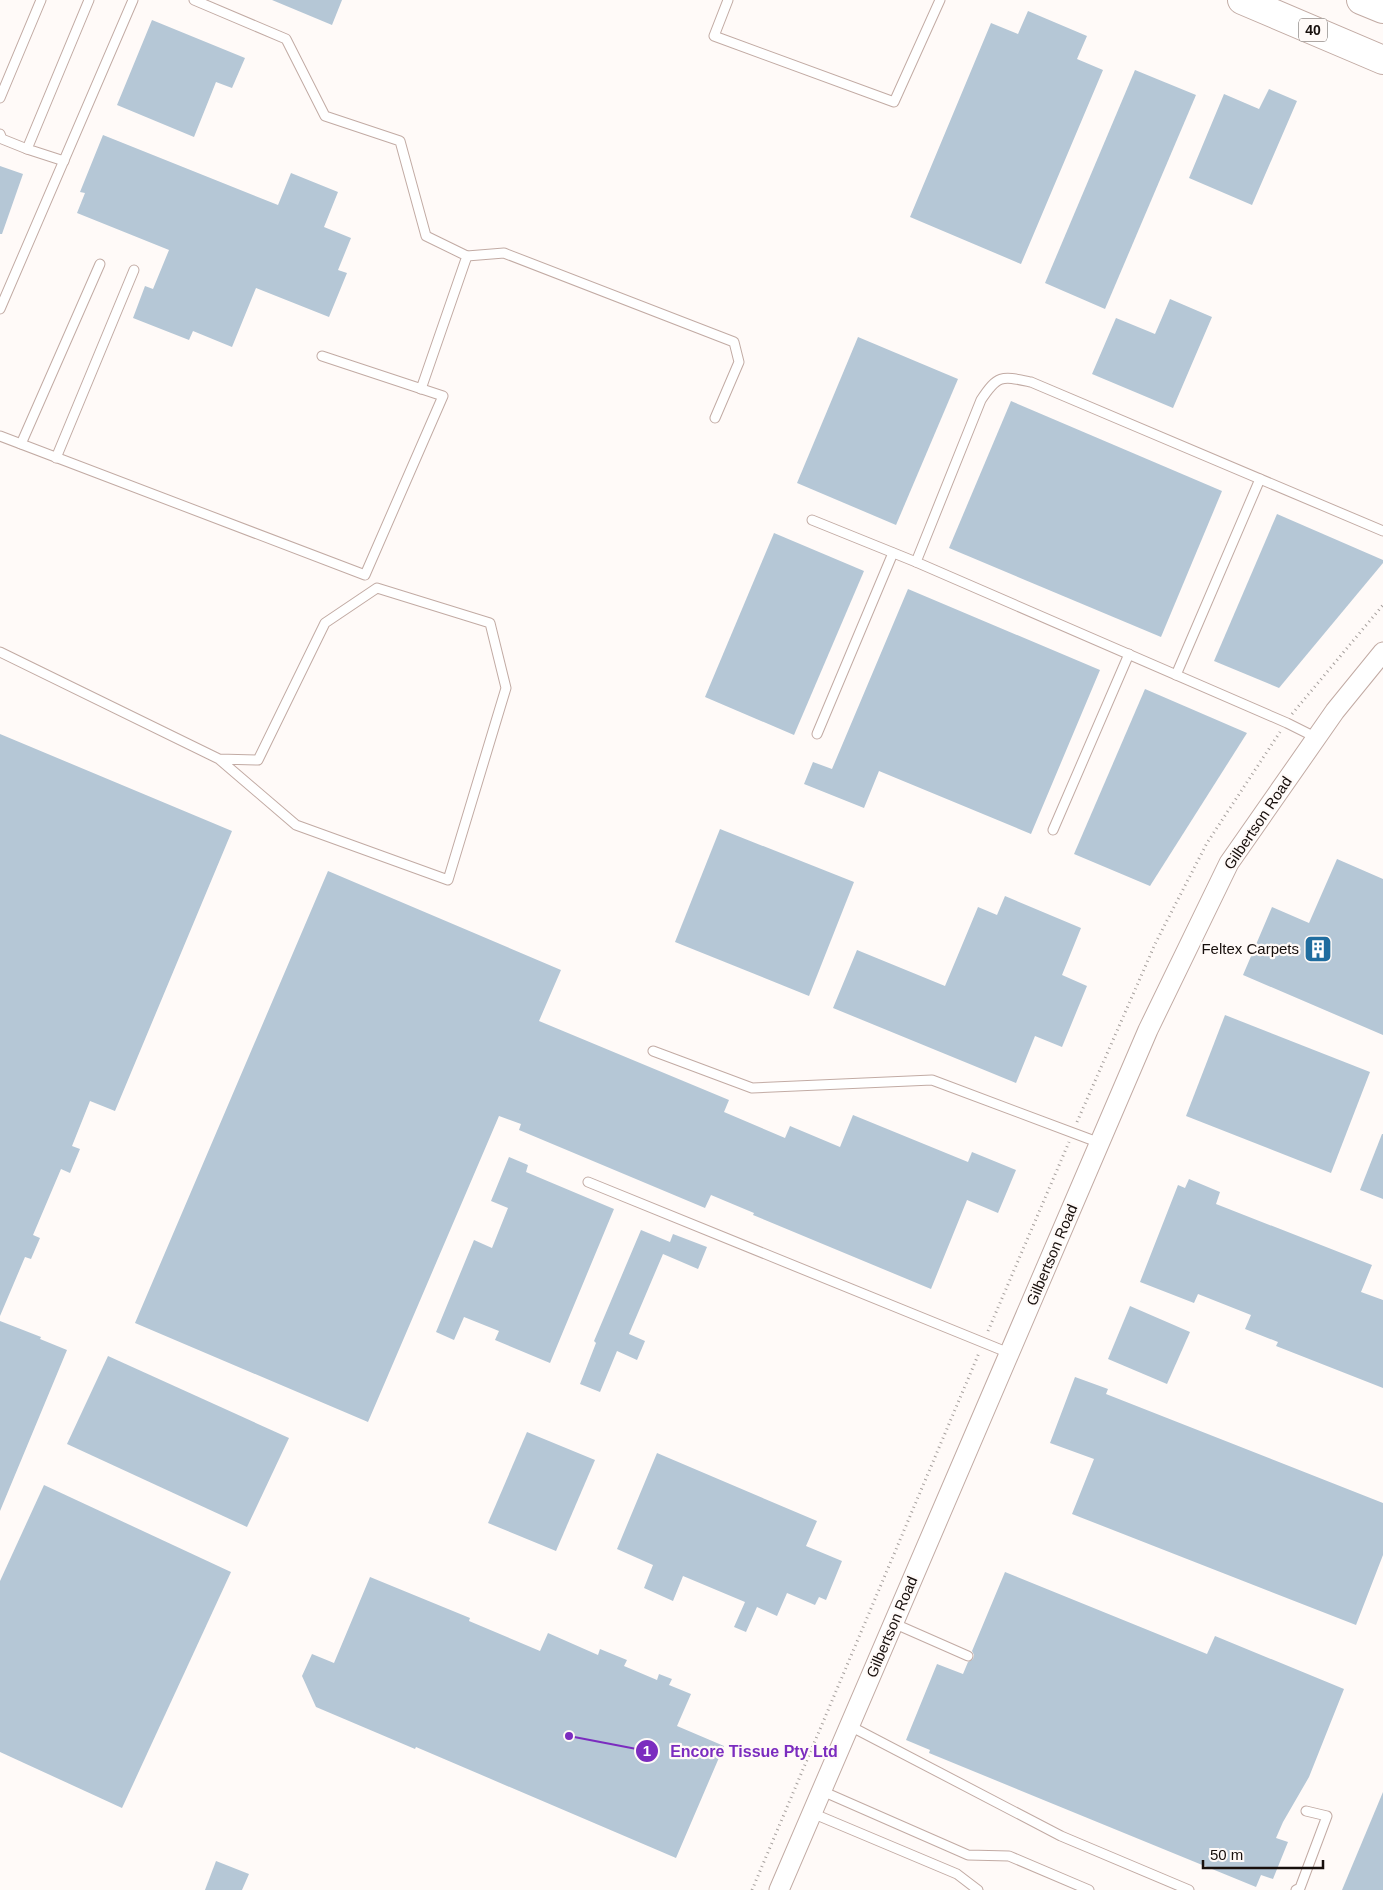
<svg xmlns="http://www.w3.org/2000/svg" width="1383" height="1890" viewBox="0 0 1383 1890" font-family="Helvetica,sans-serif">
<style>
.building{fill:#b5c7d6}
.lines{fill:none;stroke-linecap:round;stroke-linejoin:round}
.lane-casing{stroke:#c2aba4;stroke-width:11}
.street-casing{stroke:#c2aba4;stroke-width:21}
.primary-casing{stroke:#c2aba4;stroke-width:30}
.path{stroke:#a59f9c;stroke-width:3;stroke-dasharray:1 4;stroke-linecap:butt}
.lane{stroke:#fff;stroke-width:9}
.street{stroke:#fff;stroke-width:19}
.primary{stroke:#fff;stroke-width:28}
.labels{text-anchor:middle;stroke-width:4.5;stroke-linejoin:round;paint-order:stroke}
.shield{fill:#fffaf8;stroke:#5d5653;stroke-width:1}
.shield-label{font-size:14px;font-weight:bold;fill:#170f0c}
.street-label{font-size:15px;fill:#170f0c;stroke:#fffaf8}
.poi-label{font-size:15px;fill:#170f0c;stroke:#fffaf8;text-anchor:end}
.leader{fill:none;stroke:#7b2cbf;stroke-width:2}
.callout-dot{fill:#7b2cbf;stroke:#fffaf8;stroke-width:2}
.mark-label{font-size:15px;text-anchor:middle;font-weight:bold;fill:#fff}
.callout-label{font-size:16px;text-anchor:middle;font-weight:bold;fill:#7b2cbf;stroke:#fffaf8;stroke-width:4.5;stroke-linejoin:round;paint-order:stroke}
</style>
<rect width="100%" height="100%" fill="#fffaf8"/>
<g class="building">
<path d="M272,0H342L332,25Z"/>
<path d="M1028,11L1087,36L1077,59L1103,70L1021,264L910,217L991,23L1018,34Z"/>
<path d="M152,20L245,58L232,88L216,82L194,137L117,105Z"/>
<path d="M1135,70L1196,95L1105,309L1045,283Z"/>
<path d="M1269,89L1297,101L1252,205L1189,178L1224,94L1259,109Z"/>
<path d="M103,135L278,205L291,173L338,192L324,227L351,238L338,270L347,273L329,317L256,288L232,347L193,331L189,340L133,318L145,286L153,289L169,250L77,213L85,193L80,192Z"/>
<path d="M0,166L23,174L2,234H0Z"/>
<path d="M1170,299L1212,317L1173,408L1092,374L1116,318L1155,334Z"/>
<path d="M858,337L958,379L896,525L797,483Z"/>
<path d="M1011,401L1222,491L1161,637L949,548Z"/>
<path d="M1277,514L1383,560V563L1279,688L1214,661Z"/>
<path d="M774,533L864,571L794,735L705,697Z"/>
<path d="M908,589L1100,670L1031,834L879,771L864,808L804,784L813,762L832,769Z"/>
<path d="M1145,689L1247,733L1150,886L1074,854Z"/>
<path d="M0,734L232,831L115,1111L90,1101L72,1146L80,1149L70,1173L61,1169L33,1235L40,1238L31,1259L25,1257L0,1316Z"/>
<path d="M720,829L854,882L809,996L675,942Z"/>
<path d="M1337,859L1383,879V1035L1243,975L1272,907L1309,923Z"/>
<path d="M328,871L561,970L539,1021L729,1100L724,1112L785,1138L790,1126L840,1147L853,1115L968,1162L972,1152L1016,1170L998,1213L967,1200L931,1289L753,1215L754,1213L711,1195L705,1208L519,1130L521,1124L499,1116L368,1422L135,1323Z"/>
<path d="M1005,896L1081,928L1062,975L1087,986L1062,1047L1035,1036L1016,1083L833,1008L857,950L945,986L978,907L997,915Z"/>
<path d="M1225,1015L1370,1072L1331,1173L1186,1116Z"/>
<path d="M1382,1134H1383V1199L1360,1190Z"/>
<path d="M509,1157L528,1165L526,1172L614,1209L550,1363L495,1340L499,1331L464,1317L454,1340L436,1332L474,1240L492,1248L508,1208L491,1201Z"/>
<path d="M1189,1179L1220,1192L1216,1204L1372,1265L1361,1292L1383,1300V1388L1276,1346L1278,1342L1245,1329L1251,1315L1198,1294L1194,1303L1140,1282L1178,1185L1185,1188Z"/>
<path d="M641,1230L670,1242L673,1234L707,1247L698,1269L663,1254L629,1334L645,1341L637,1360L617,1351L600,1392L580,1384L596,1343L594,1341Z"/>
<path d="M1130,1306L1190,1332L1167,1384L1108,1359Z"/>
<path d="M0,1321L41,1337L40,1339L67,1350L0,1511Z"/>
<path d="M108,1356L289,1438L247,1527L67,1444Z"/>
<path d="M1075,1377L1108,1389L1106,1394L1383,1503V1555L1356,1625L1072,1514L1094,1459L1050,1443Z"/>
<path d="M527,1432L595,1460L556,1551L488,1523Z"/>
<path d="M657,1453L817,1521L806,1546L842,1561L826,1600L819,1597L815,1605L787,1593L777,1616L757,1607L746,1632L734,1627L745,1602L683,1576L673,1601L644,1588L653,1565L617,1549Z"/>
<path d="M44,1485L231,1572L122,1808L0,1752V1581Z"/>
<path d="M1005,1572L1207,1654L1215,1636L1344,1689L1309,1777L1283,1822L1276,1838L1288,1842L1273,1879L1261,1875L1256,1887L929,1753L930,1750L906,1740L937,1664L963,1674L968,1662L973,1659L974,1655L972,1651Z"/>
<path d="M370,1577L470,1618L469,1621L540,1651L548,1633L598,1655L600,1649L627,1660L624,1666L657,1680L659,1674L672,1679L669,1685L691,1694L677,1726L724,1746L676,1858L416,1747L415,1749L316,1707L302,1676L312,1654L334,1663Z"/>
<path d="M1383,1792V1890H1342Z"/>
<path d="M216,1861L249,1874L242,1890H205Z"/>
</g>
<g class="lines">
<defs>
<g id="lane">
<path d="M194,0L286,39L325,116L400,141L426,236L467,256L421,389"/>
<path d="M728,0L714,36L894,102L940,0"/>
<path d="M0,98L41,0"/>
<path d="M0,134L2,139L27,149"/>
<path d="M64,161L27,149L89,0"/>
<path d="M467,256L504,253L734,342L739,362L715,418"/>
<path d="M0,309L133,0"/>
<path d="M0,436L365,575L443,396L322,356"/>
<path d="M21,444L100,264"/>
<path d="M56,458L134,270"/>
<path d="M812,520L916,562"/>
<path d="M0,652L219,759L296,825L448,880L506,688L490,623L377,588L325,623L258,760L219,759"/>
<path d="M1176,675L1260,479"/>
<path d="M817,734L893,553"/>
<path d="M1317,738L1287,723L916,562L981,400C998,374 1002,376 1031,382L1383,531"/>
<path d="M1053,830L1129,654"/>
<path d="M653,1051L752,1088L932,1080L1100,1143"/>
<path d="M588,1182L1009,1353"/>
<path d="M893,1623L968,1656"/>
<path d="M850,1726L1061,1836L1189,1890"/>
<path d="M822,1791L968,1855L1009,1856L1089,1890"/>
<path d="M812,1813L957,1874L978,1890"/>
<path d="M1296,1890L1300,1888L1327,1816L1306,1811"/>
</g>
<path id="street" d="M779,1890L1148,1030L1229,863L1335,711L1383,652"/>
<g id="primary">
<path d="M1242,0L1383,60"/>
<path d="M1361,0L1383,9"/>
</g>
</defs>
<use href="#lane" class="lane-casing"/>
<use href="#street" class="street-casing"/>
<use href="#primary" class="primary-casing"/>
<g class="path">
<path d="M1292,714L1383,605"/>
<path d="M1077,1122L1156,942L1207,843L1280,732"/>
<path d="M988,1331L1069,1142"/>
<path d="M752,1890L979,1353"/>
</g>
<use href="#lane" class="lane"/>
<use href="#street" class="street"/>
<use href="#primary" class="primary"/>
</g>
<defs>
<symbol id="building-square" viewBox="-11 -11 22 22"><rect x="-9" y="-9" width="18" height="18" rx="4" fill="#206d9f" stroke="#fffaf8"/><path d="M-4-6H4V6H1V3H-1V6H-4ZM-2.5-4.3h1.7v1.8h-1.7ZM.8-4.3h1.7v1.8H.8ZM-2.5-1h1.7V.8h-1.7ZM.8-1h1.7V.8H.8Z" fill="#fff"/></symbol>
</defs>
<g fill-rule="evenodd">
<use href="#building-square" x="1302" y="933" width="32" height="32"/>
</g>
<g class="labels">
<rect class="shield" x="1299" y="18.5" width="28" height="23" rx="4"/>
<g class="shield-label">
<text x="1313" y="35">40</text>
</g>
<g class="street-label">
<text transform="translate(1258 823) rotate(-56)" y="5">Gilbertson Road</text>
<text transform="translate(1052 1255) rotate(-67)" y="5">Gilbertson Road</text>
<text transform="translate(892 1627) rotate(-67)" y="5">Gilbertson Road</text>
</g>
<g class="poi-label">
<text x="1299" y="954">Feltex Carpets</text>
</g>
</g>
<path class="leader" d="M569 1736L647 1751"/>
<g class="callout-dot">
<circle cx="569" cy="1736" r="5"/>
<circle cx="647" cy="1751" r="12"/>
</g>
<g class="mark-label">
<text x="647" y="1756">1</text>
</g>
<g class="callout-label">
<text x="754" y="1757">Encore Tissue Pty Ltd</text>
</g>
<path d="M1203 1860v8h120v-8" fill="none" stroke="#170f0c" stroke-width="2.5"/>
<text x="1210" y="1860" font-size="15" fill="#170f0c" stroke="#fffaf8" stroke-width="4" paint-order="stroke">50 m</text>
</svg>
